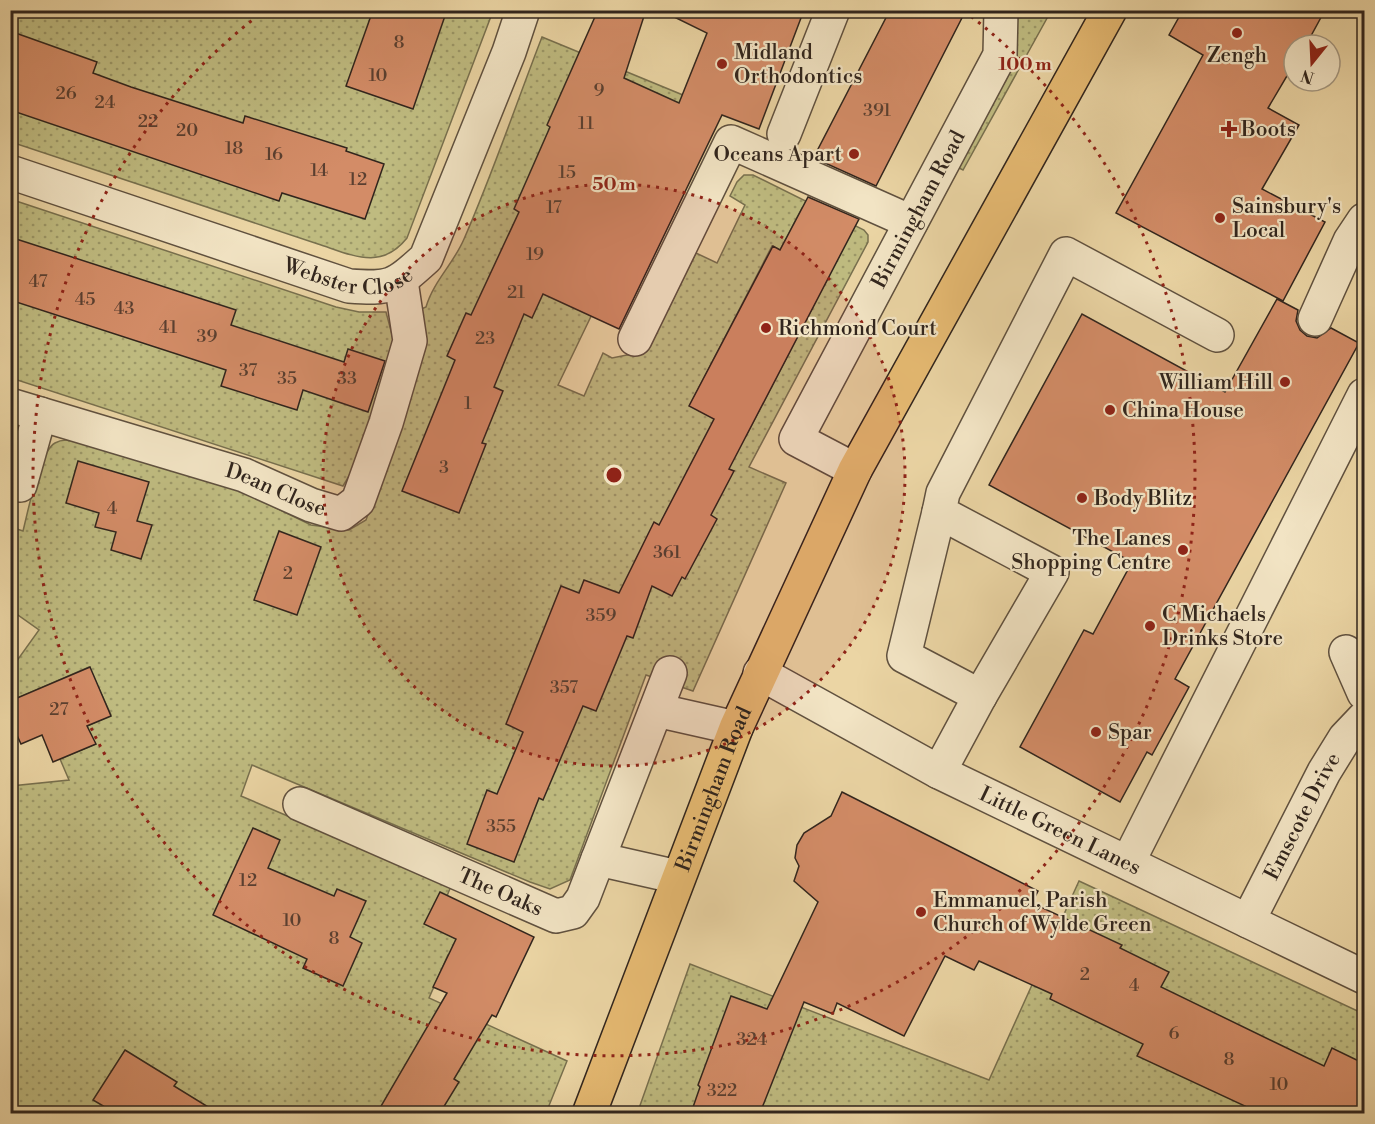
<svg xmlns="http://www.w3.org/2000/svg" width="1375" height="1124" viewBox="0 0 1375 1124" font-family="'Libre Bodoni',serif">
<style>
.grass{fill:url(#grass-dots);stroke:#78704e;stroke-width:1.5;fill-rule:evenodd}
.building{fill:#d38c67;stroke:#31251d;stroke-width:1.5}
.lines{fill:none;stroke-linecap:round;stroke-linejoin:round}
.minor-casing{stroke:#60513f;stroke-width:36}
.major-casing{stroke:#31251d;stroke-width:36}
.minor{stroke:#f2e4c4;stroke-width:33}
.major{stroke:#e6ba72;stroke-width:33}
.ring{fill:none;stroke:#8f2418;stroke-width:3;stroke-dasharray:3 6}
.poi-dot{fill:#8f2418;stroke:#f2e4c4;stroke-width:2}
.labels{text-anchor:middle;stroke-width:4.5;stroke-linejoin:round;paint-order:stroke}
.number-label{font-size:18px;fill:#5a3f30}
.poi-label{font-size:21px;fill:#31251d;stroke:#f2e4c4;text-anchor:start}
.street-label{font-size:21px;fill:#31251d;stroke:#f2e4c4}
.centre{fill:#8f2418;stroke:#f2e4c4;stroke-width:3}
.ring-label{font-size:18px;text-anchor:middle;font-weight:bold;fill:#8f2418;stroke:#f2e4c4;stroke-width:4.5;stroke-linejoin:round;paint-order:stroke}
</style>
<defs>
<pattern id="grass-dots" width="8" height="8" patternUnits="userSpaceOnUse" patternTransform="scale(1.5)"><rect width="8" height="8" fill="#bfbb80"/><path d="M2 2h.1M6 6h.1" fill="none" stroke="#9c9868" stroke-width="1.8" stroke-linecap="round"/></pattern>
</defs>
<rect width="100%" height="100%" fill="#ebd5a4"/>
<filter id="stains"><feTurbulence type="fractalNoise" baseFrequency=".00333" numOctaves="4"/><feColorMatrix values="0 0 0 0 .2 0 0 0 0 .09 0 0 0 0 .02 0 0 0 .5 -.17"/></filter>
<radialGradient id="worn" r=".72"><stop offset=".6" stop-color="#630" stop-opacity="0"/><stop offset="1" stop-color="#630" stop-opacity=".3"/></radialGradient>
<g class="grass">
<path d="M11,11H493L407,238C381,271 352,255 318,244L11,142Z"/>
<path d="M1015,11H1051L963,170L955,166Z"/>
<path d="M542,37L695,100L558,385L584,396L603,353L612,358L647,351L696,253L717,263L745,205L730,196L737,182L744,175H753L864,230L868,235V242L749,467L786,483L693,691L646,675L570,880L550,889L530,882L252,765L241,796L451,886L447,896L440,893L425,924L476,948L448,955L429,998L567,1061L546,1113H11V786L69,780L60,759L95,744L87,726L111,715L89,667L11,701V669L39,630L11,610V527L23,531C28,512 39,452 55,443C62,439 70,440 78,441L231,486L311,525L349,530L366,520L425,350V333L419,310L426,307C433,282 454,263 464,239C493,173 516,104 542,37ZM802,208L850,235L746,436L690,405L772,246L780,250Z"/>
<path d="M10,199L336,307L359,312H386L395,346L355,466L343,486L11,378Z"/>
<path d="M1079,881L1364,1014V1113L637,1114L690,964L989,1080Z"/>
</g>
<g class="building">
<path d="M373,10H447L413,109L346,86Z"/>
<path d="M598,10H646L624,78L679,103L707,33L660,10H804L759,129L722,115L619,329L543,294L532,318L524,314L494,387L503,391L482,443L486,444L459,513L402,491L455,360L447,356L466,313L471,315L519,212L514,209L550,127L547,125Z"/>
<path d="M890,10H966L876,186L825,163L828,159L816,153Z"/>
<path d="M1183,10H1325L1306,45H1294V64L1268,108L1299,125L1262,189L1325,222L1283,301L1116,213L1203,55L1169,35Z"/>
<path d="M10,31L97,62L93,73L131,87L243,123L245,116L347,148L346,151L384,164L365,219L282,193L279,201L10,110Z"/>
<path d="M808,197L859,219L729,469L734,471L711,515L717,519L685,579L682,577L672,596L652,586L633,638L627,636L596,711L583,706L543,800L539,798L514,862L467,844L487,790L497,794L523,732L506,724L561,586L579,593L584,580L619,593L654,522L659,525L714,419L689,406L773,246L780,250Z"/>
<path d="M10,237L236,310L231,325L344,362L348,349L385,361L368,412L303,390L297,410L221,386L226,370L10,300Z"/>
<path d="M1277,299L1298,310L1296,321L1300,330L1307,336L1317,338L1331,328L1359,343L1175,679L1189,687L1152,755L1147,752L1120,802L1020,747L1084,630L1093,634L1132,562L989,485L1082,314L1225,392Z"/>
<path d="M78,461L149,482L137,521L152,525L141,559L111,550L116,532L95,527L99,513L66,503Z"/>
<path d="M279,531L321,547L297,615L254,600Z"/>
<path d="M90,667L111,716L87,726L96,744L53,762L42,735L21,744L10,720V701Z"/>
<path d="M842,792L1038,891L1032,903L1122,945L1120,948L1169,972L1161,987L1324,1066L1332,1048L1365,1064V1095L1356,1113H1241L1245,1106L1137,1056L1143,1044L1050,999L1052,994L979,961L974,970L945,956L904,1036L837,1003L833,1014L804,1002L760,1113H691L700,1087L698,1085L731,996L767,1009L818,902L794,881L799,866L795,858L797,845L804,833L831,816Z"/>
<path d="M253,828L280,840L268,868L334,896L337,889L366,901L350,937L362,943L343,986L303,968L307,959L213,915Z"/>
<path d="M440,892L534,937L496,1017L492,1015L454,1079L459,1082L440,1113H377L447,993L433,987L456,939L424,924Z"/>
<path d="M125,1050L177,1082L174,1086L218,1113H115L93,1100Z"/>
</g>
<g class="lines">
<defs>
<g id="minor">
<path d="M784,134L833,10"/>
<path id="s1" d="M10,172L349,286C391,289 394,287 426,258L509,52L523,10"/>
<path d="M1315,319L1350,241L1364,220"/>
<path d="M635,339L731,142L911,222"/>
<path id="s2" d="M10,405L244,475L311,505L341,514L358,501L386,423L410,341L401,281"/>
<path id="s3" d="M855,470L796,439L1000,55L1001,10"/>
<path d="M20,485L40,414"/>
<path d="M939,512L904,656L980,696"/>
<path d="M1346,652L1364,693"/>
<path id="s4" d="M760,673L939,772L1364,977"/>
<path d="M656,710L736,728"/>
<path d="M939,772L980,696L1052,572L939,512L943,493L1066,254L1217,335"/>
<path id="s5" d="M300,804L556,916L573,912L583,898L598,859L678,877"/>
<path d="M598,859L670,673"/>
<path d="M1128,862L1364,395"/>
<path id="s6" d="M1248,921L1324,772L1345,738L1364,718"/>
</g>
<g id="major">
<path id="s7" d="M589,1114L736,728L855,470L1110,10"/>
</g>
</defs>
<use href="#minor" class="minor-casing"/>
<use href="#major" class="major-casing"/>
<use href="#minor" class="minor"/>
<use href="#major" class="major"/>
</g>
<circle cx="614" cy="475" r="291" fill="#8f2418" fill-opacity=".12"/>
<g class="ring">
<circle cx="614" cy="475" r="291"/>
<path d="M964 11A581 581 0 1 1 264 11"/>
</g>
<g class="poi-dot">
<circle cx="1237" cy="33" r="6"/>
<circle cx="722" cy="64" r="6"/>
<path d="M1226 120h6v6h6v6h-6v6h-6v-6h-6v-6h6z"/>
<circle cx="854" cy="154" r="6"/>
<circle cx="1220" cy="218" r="6"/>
<circle cx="766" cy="328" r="6"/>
<circle cx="1285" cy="382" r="6"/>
<circle cx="1110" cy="410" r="6"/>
<circle cx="1082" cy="498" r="6"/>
<circle cx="1183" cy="550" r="6"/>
<circle cx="1150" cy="626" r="6"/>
<circle cx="1096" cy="732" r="6"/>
<circle cx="921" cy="912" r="6"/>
</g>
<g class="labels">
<g class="number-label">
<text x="399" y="48">8</text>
<text x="378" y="81">10</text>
<text x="599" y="96">9</text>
<text x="66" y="99">26</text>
<text x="105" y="108">24</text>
<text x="877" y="116">391</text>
<text x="148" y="127">22</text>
<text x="586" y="129">11</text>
<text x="187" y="136">20</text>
<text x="234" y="154">18</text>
<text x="274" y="160">16</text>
<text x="319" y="176">14</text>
<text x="567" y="178">15</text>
<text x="358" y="185">12</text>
<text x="554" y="213">17</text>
<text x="535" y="260">19</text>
<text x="38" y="287">47</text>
<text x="516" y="298">21</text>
<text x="85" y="305">45</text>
<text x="124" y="314">43</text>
<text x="168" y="333">41</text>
<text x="207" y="342">39</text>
<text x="485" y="344">23</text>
<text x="248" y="376">37</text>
<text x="287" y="384">35</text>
<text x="347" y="384">33</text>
<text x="468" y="409">1</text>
<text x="444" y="473">3</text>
<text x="112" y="514">4</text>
<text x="667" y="558">361</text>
<text x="288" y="579">2</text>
<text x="601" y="621">359</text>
<text x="564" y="693">357</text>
<text x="59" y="715">27</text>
<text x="501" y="832">355</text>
<text x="248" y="886">12</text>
<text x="292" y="926">10</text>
<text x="334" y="944">8</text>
<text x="1085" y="980">2</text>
<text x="1134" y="991">4</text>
<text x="1174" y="1039">6</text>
<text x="752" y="1045">324</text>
<text x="1229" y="1065">8</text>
<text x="1279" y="1090">10</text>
<text x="722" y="1096">322</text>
</g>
<g class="poi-label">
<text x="734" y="59">Midland<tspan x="734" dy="24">Orthodontics</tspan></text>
<text x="1237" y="62" text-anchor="middle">Zengh</text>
<text x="1241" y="136">Boots</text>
<text x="842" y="161" text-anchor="end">Oceans Apart</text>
<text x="1232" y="213">Sainsbury's<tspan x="1232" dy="24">Local</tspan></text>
<text x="778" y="335">Richmond Court</text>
<text x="1273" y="389" text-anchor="end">William Hill</text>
<text x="1122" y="417">China House</text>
<text x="1094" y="505">Body Blitz</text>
<text x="1171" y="545" text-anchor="end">The Lanes<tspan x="1171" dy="24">Shopping Centre</tspan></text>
<text x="1162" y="621">C Michaels<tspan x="1162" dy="24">Drinks Store</tspan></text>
<text x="1108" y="739">Spar</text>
<text x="933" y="907">Emmanuel, Parish<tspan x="933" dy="24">Church of Wylde Green</tspan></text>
</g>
<g class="street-label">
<text dy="7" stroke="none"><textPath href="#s3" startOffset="327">Birmingham Road</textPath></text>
<text dy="7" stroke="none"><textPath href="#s1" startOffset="356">Webster Close</textPath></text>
<text dy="7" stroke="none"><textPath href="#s2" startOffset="279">Dean Close</textPath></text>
<text dy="7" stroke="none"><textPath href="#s7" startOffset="348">Birmingham Road</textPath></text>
<text dy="7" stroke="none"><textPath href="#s6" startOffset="118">Emscote Drive</textPath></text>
<text dy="7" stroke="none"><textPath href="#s4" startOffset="339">Little Green Lanes</textPath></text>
<text dy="7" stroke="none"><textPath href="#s5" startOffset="219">The Oaks</textPath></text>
</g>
</g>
<circle cx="614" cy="475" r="9" class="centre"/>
<g class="ring-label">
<text x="1025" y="70">100 m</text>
<text x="614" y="190">50 m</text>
</g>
<rect width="1375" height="1124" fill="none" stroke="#ebd5a4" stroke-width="36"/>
<rect x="12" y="12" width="1351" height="1100" fill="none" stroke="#31251d" stroke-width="3"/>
<rect x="18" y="18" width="1339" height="1088" fill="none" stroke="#31251d" stroke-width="1.5"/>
<g transform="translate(1312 63) rotate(198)"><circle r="28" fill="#f2e4c4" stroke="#a59881" stroke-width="1.5"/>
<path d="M0-4.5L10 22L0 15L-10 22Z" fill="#8f2418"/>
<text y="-9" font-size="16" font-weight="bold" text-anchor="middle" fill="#31251d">N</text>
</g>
<rect width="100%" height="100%" filter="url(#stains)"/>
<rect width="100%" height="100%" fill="url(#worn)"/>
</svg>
